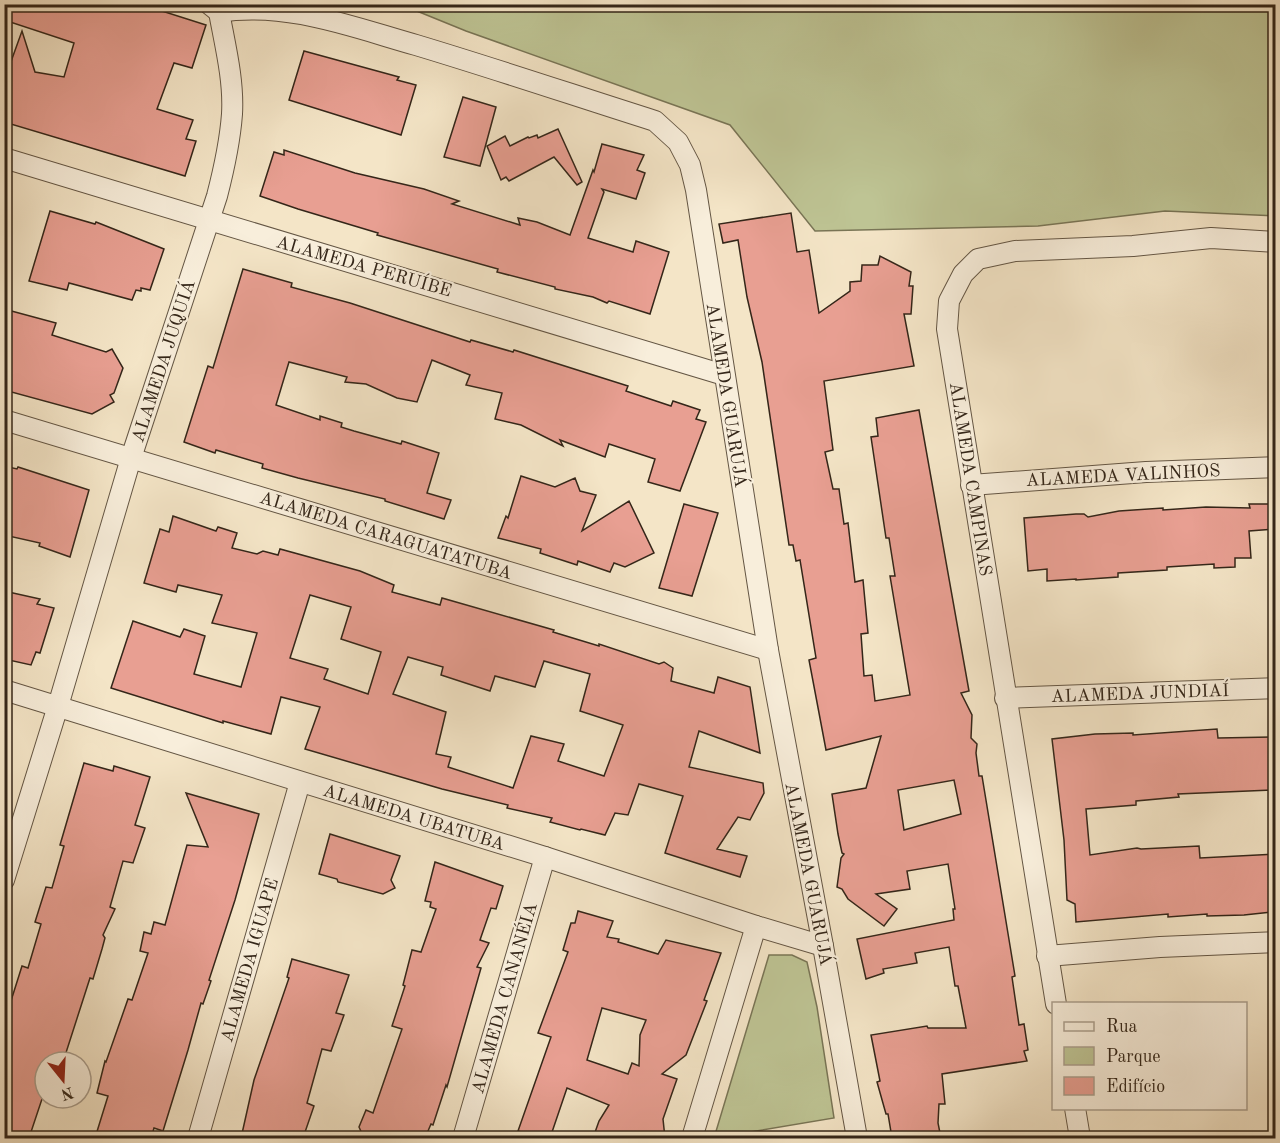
<svg xmlns="http://www.w3.org/2000/svg" width="1280" height="1143" viewBox="0 0 1280 1143" font-family="'Old Standard TT',serif">
<style>
.green{fill:#bec494;stroke:#797556;stroke-width:1.5}
.building{fill:#e89f92;stroke:#342619;stroke-width:1.5;fill-rule:evenodd}
.lines{fill:none;stroke-linecap:round;stroke-linejoin:round}
.street-casing{stroke:#645644;stroke-width:22}
.street{stroke:#f8eedb;stroke-width:20}
.labels{text-anchor:middle;stroke-width:4.5;stroke-linejoin:round;paint-order:stroke}
.street-label{font-size:18px;fill:#342619;stroke:#f8eedb}
</style>
<rect width="100%" height="100%" fill="#f4e5c7"/>
<filter id="stains"><feTurbulence type="fractalNoise" baseFrequency=".00333" numOctaves="4"/><feColorMatrix values="0 0 0 0 .2 0 0 0 0 .09 0 0 0 0 .02 0 0 0 .5 -.17"/></filter>
<radialGradient id="worn" r=".72"><stop offset=".6" stop-color="#630" stop-opacity="0"/><stop offset="1" stop-color="#630" stop-opacity=".3"/></radialGradient>
<g class="green">
<path d="M402,5H1275V216L1165,211L1038,226L815,231L730,125L466,31Z"/>
<path d="M769,955H792L807,962L817,1007L834,1118L714,1138Z"/>
</g>
<g class="building">
<path d="M4,4H140L206,25L192,68L174,63L157,109L193,120L186,139L196,141L185,176L4,122V81L22,31L35,72L64,77L74,43L4,20Z"/>
<path d="M304,51L399,77L397,80L416,85L401,135L289,100Z"/>
<path d="M463,97L496,107L480,166L444,157Z"/>
<path d="M558,129L582,182L577,185L554,157L509,181L506,177L501,180L487,146L505,136L510,146L528,137L529,138L537,135L538,138Z"/>
<path d="M602,144L644,155L637,170L645,173L636,199L602,189L604,192L588,238L633,252L636,241L669,252L650,314L609,301L607,303L593,297L555,289V287L497,272L498,269L377,235L378,233L298,209L260,196L274,152L284,155V150L355,173L424,189L459,201L452,204L520,225L518,218L537,222L570,235L593,170L594,172Z"/>
<path d="M50,211L95,224L96,222L164,249L150,290L141,288V291L136,290L132,300L69,283L67,290L29,281Z"/>
<path d="M791,213L797,252L809,250L819,313L850,291V282L861,281L862,265H878L880,256L911,272L909,286H913L911,314H904L914,366L824,381L833,450L825,452L833,489H839L844,524L848,523L855,582L863,580L868,633L861,634L864,676L872,675L875,701L910,695L890,576H895L889,538H886L871,437L878,436L876,418L919,410L969,691L961,693L972,715L971,738L977,744L976,753L979,776H982L1015,976L1012,977L1019,1025L1024,1024L1028,1050L1024,1051L1027,1061L942,1074L945,1104H939L938,1123L941,1138H892L888,1114H886L877,1082L880,1081L871,1035L927,1026L928,1028H966L958,986H955L949,947L915,953L917,963L883,969L884,973L866,979L857,939L954,920L953,909H955L948,864L907,871L910,889L876,894L897,909L884,926L848,899L842,889L837,887L841,858L844,854L842,853L838,834L832,794L866,788L881,736L826,750L809,660L816,658L800,560L796,561L793,545H789L762,362L747,297L738,240L723,243L719,224ZM954,780L961,814L904,830L898,790Z"/>
<path d="M243,269L292,283L291,287L350,303L470,342L471,340L513,352L514,350L628,386L626,391L671,406L673,401L700,410L696,419L706,422L680,491L648,482L655,459L609,444L605,457L560,440L563,446L521,425L495,419L502,393L466,385L470,375L432,360L417,402L397,398L366,384L345,382L347,377L289,362L276,405L320,420V416L342,423L341,427L354,431L401,444L402,441L439,453L427,493L451,500L444,519L385,501V499L298,478L262,468L263,464L216,450L215,453L184,442L208,366L213,368Z"/>
<path d="M4,309L56,323L52,335L106,352L112,349L123,368L114,393L110,395L114,402L92,414L4,390Z"/>
<path d="M4,466L17,469L18,467L89,490L70,557L39,546L40,543L4,535Z"/>
<path d="M521,476L555,487L575,478L580,491L596,495L582,531L629,501L654,553L625,567L614,563L610,572L578,561L577,565L540,553L541,549L498,538L506,516L508,518Z"/>
<path d="M684,504L718,513L692,596L659,588Z"/>
<path d="M1249,504H1275V529L1249,531L1251,558H1235V567L1214,568V564L1167,567V570L1118,573V577L1076,580V579L1047,581V569L1028,571L1024,518L1076,514H1084L1088,517L1119,511L1163,508V510L1206,507L1250,508Z"/>
<path d="M173,516L216,531L218,527L237,533L232,548L257,554L263,551L278,555L280,549L360,571L394,585L392,592L440,605L442,598L554,630L553,632L599,646V644L659,664L664,662L673,668L671,681L714,693L718,677L750,687L760,753L699,731L689,767L763,783L764,793L750,820L738,817L717,849L747,856L740,877L665,853L683,796L639,784L628,815L615,813L605,835L581,829L580,830L550,822L552,818L507,808L508,805L442,789L305,749L320,707L281,697L271,734L223,721V723L111,688L133,621L180,637L184,629L205,636L194,674L241,687L257,633L212,623L222,595L178,585L176,592L144,583L160,529L169,532ZM310,595L351,607L341,639L381,652L368,694L324,679L328,669L290,658ZM408,657L443,667L441,675L490,691L495,676L535,687L544,661L590,674L580,711L623,725L604,776L558,761L564,744L531,736L513,788L448,767L451,757L436,754L446,712L393,694Z"/>
<path d="M4,591L40,599L37,604L54,608L40,653L36,652L31,665L4,659Z"/>
<path d="M1217,729L1218,738L1275,737V790L1178,794L1179,797L1136,801V805L1086,809L1090,855L1137,848L1141,849L1199,846L1200,858L1275,854V904H1272V912L1244,915L1207,916V914L1168,917V914L1076,922L1075,904L1067,900L1064,840L1052,739L1095,734L1133,733V735Z"/>
<path d="M84,763L113,771L114,766L150,777L135,825L145,828L133,863L123,861L110,907L115,909L103,935L105,938L102,949L93,979L90,978L63,1062H45V1090L29,1138H4V1023L22,966L28,968L41,924L35,922L46,887L52,888L64,846L60,845Z"/>
<path d="M186,793L259,814L235,900L209,980L211,981L203,1004L201,1003L188,1050L163,1131L154,1128L151,1138H95L108,1096L97,1093L105,1061L106,1062L128,999L132,1000L148,953L140,951L144,932L151,934L154,922L165,925L187,845L208,847Z"/>
<path d="M330,834L400,856L391,880L395,888L383,894L338,882L337,879L319,874Z"/>
<path d="M435,862L503,886L496,909L491,908L480,940L489,943L477,967L481,968L447,1087L446,1085L433,1125L431,1124L425,1138H364L359,1127L366,1110L373,1113L402,1029L392,1026L405,986L403,985L412,950L421,952L436,909L430,907L431,902L425,901Z"/>
<path d="M578,911L613,921L607,937L619,939L618,942L658,954L666,940L721,953L704,1000L707,1001L686,1055L662,1074L677,1079L663,1119L665,1138H593L599,1121L609,1105L567,1088L550,1138H540L518,1131L551,1037L538,1033L568,952L563,950L571,923H575ZM602,1008L646,1020L640,1035L639,1066L632,1063L628,1074L587,1060Z"/>
<path d="M292,959L349,975L336,1013L344,1015L331,1051L322,1049L307,1103L314,1106L303,1138H241L254,1080L289,978L287,977Z"/>
</g>
<g class="lines">
<defs>
<g id="street">
<path d="M209,4L219,12C286,1 352,27 416,45C496,69 576,96 655,121L678,142L690,165L696,190L768,650L823,946L857,1138"/>
<path d="M4,158L724,375"/>
<path d="M4,420L768,650"/>
<path d="M971,485L1146,472L1276,467"/>
<path d="M4,690L545,857L756,926L823,946"/>
<path d="M1005,698L1276,688"/>
<path d="M4,880L58,706L131,458L217,196C224,169 230,141 232,114C234,80 225,45 219,12"/>
<path d="M1047,956L1160,947L1276,942"/>
<path d="M1056,1004L947,329L949,301L963,274L978,259L1015,251L1133,246L1211,238L1276,242"/>
<path d="M1075,1108L1080,1138"/>
<path d="M198,1138L300,782"/>
<path d="M463,1138L545,857"/>
<path d="M692,1138L756,926"/>
</g>
</defs>
<use href="#street" class="street-casing"/>
<use href="#street" class="street"/>
</g>
<g class="labels">
<g class="street-label">
<text transform="translate(364 266) rotate(16)" y="6">ALAMEDA PERUÍBE</text>
<text transform="translate(163 361) rotate(-72)" y="6">ALAMEDA JUQUIÁ</text>
<text transform="translate(727 395) rotate(81)" y="6">ALAMEDA GUARUJÁ</text>
<text transform="translate(1123 475) rotate(-3)" y="6">ALAMEDA VALINHOS</text>
<text transform="translate(971 479) rotate(81)" y="6">ALAMEDA CAMPINAS</text>
<text transform="translate(386 535) rotate(17)" y="6">ALAMEDA CARAGUATATUBA</text>
<text transform="translate(1140 693) rotate(-2)" y="6">ALAMEDA JUNDIAÍ</text>
<text transform="translate(414 817) rotate(17)" y="6">ALAMEDA UBATUBA</text>
<text transform="translate(809 874) rotate(79)" y="6">ALAMEDA GUARUJÁ</text>
<text transform="translate(249 960) rotate(-74)" y="6">ALAMEDA IGUAPE</text>
<text transform="translate(504 998) rotate(-74)" y="6">ALAMEDA CANANÉIA</text>
</g>
</g>
<rect width="1280" height="1143" fill="none" stroke="#f4e5c7" stroke-width="24"/>
<rect x="6" y="6" width="1268" height="1131" fill="none" stroke="#342619" stroke-width="3"/>
<rect x="12" y="12" width="1256" height="1119" fill="none" stroke="#342619" stroke-width="1.5"/>
<rect x="1052" y="1002" width="195" height="108" fill="#f8eedb" stroke="#aa9e8d" stroke-width="1.5"/>
<rect x="1064" y="1022" width="30" height="9" fill="#f8eedb" stroke="#aa9e8d" stroke-width="1.5"/>
<text x="1106" y="1032" font-size="18" fill="#342619">Rua</text>
<rect x="1064" y="1047" width="30" height="18" fill="#bec494" stroke="#aa9e8d" stroke-width="1.5"/>
<text x="1106" y="1062" font-size="18" fill="#342619">Parque</text>
<rect x="1064" y="1077" width="30" height="18" fill="#e89f92" stroke="#aa9e8d" stroke-width="1.5"/>
<text x="1106" y="1092" font-size="18" fill="#342619">Edifício</text>
<g transform="translate(63 1080) rotate(162)"><circle r="28" fill="#f8eedb" stroke="#aa9e8d" stroke-width="1.5"/>
<path d="M0-4.5L10 22L0 15L-10 22Z" fill="#8f2418"/>
<text y="-9" font-size="16" font-weight="bold" text-anchor="middle" fill="#342619">N</text>
</g>
<rect width="100%" height="100%" filter="url(#stains)"/>
<rect width="100%" height="100%" fill="url(#worn)"/>
</svg>
